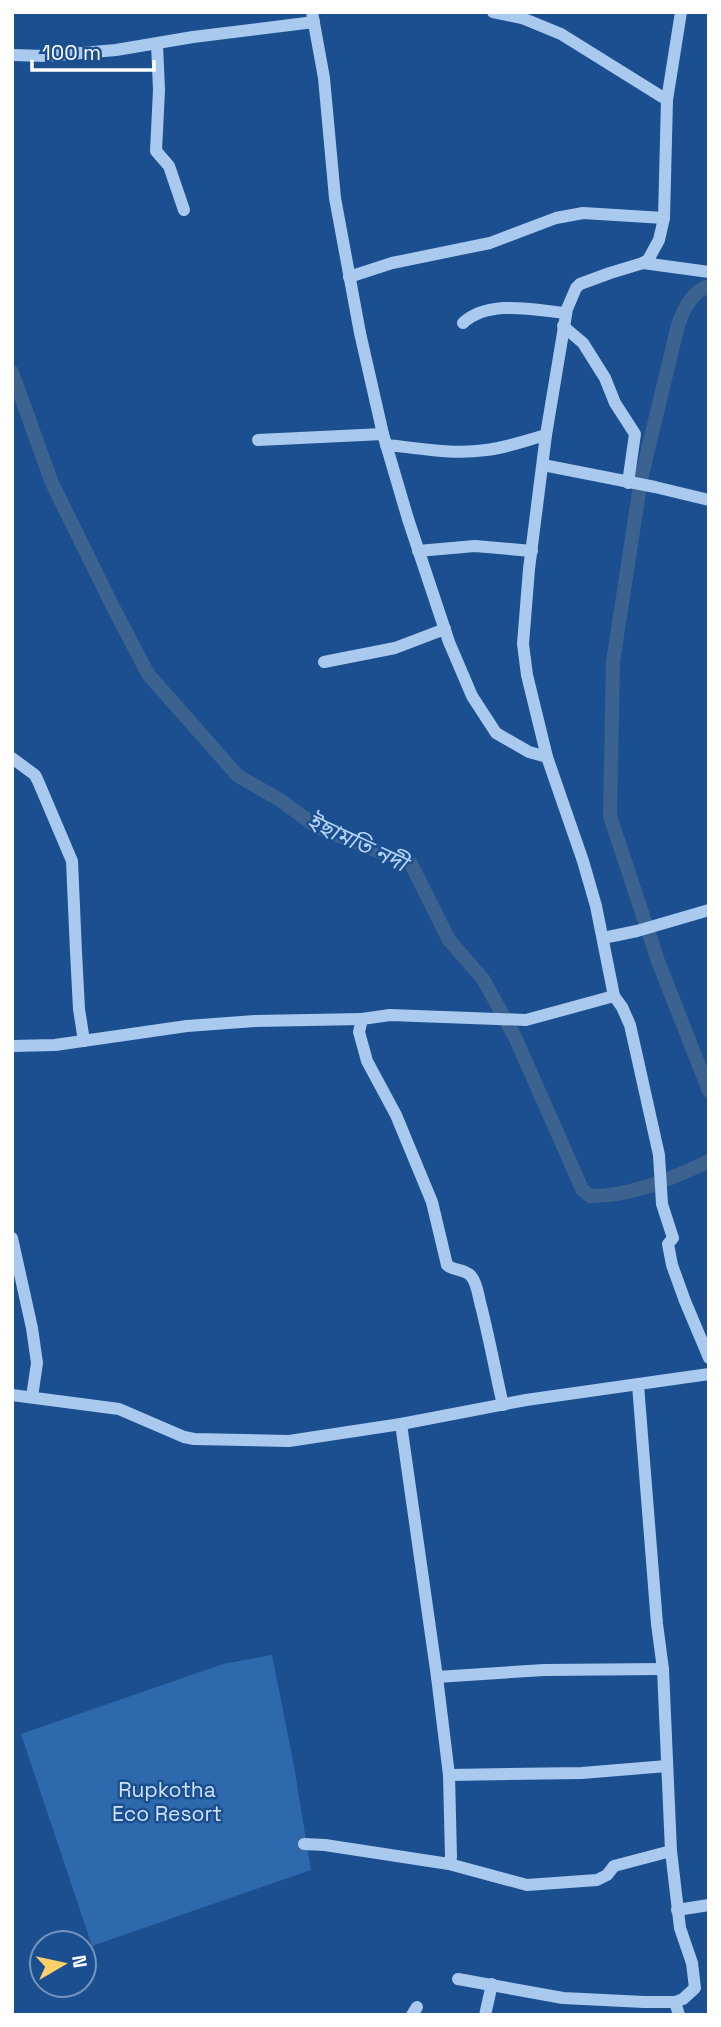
<svg xmlns="http://www.w3.org/2000/svg" width="721" height="2027" viewBox="0 0 721 2027" font-family="'Space Grotesk','Noto Sans Bengali',sans-serif">
<style>
.green{fill:#2e69ad}
.lines{fill:none;stroke-linecap:round;stroke-linejoin:round}
.river{stroke:#3c6290;stroke-width:14}
.minor{stroke:#a9c9ee;stroke-width:12}
.labels{text-anchor:middle;stroke-width:5;stroke-linejoin:round;paint-order:stroke}
.park-label{font-size:21px;fill:#cfe3fa;stroke:#1b4f8f}
.water-label{font-size:23px;font-style:italic;fill:#b5d3f5;stroke:#1b4f8f}
</style>
<rect width="100%" height="100%" fill="#1b4f8f"/>
<path class="green" d="M272,1655L294,1766L311,1870L92,1946L21,1734L223,1664Z"/>
<g class="lines">
<g class="river">
<path d="M709,286C691,292 684,309 678,325L641,479L613,662L610,816L658,961L709,1091"/>
<path d="M12,372L52,483L114,609L148,674L238,776L280,800L317,827L411,864L449,940L483,979L515,1037L582,1189L590,1196C629,1197 674,1178 709,1161"/>
</g>
<g class="minor">
<path d="M312,12L324,78L335,198L360,333L383,434L408,519L449,642L472,696L496,733L529,752L547,757"/>
<path d="M493,12L522,18L561,34L667,100"/>
<path d="M681,12L667,100L664,218L659,240L648,260L643,263L610,273L580,284L576,288L567,309L546,435L529,569L523,644L527,675L547,757L583,861L596,906L614,996L622,1007L630,1025L659,1155L662,1204L673,1238L668,1244L672,1265L685,1301L709,1358"/>
<path d="M157,44L159,90L156,151L169,166L184,210"/>
<path d="M12,55L46,56L116,50L193,37L314,22"/>
<path d="M643,263L709,272"/>
<path d="M349,277L392,263L490,243L556,218L583,213L664,218"/>
<path d="M463,323C489,299 534,310 566,313"/>
<path d="M563,326L583,343L605,378L615,403L635,434L628,483"/>
<path d="M258,440L383,434"/>
<path d="M386,445C420,448 452,455 486,450C506,448 527,440 546,435"/>
<path d="M543,465L655,487L709,500"/>
<path d="M418,551L475,546L532,551"/>
<path d="M324,662L395,648L445,629"/>
<path d="M12,758L35,775L38,781L72,861L76,952L79,1009L84,1041"/>
<path d="M603,938L637,931L709,910"/>
<path d="M12,1046L55,1045L187,1026L255,1021L362,1019"/>
<path d="M12,1238L32,1328L37,1363L32,1397"/>
<path d="M638,1385L657,1624L663,1669L671,1851L680,1928L692,1963L695,1988L683,1999L675,2002L679,2015"/>
<path d="M12,1395L119,1409L184,1437L194,1439L289,1441L401,1424L526,1400L709,1374"/>
<path d="M503,1405C495,1371 489,1336 480,1302C478,1294 477,1283 471,1276C465,1269 454,1271 447,1265L432,1202L396,1115L367,1061L359,1032L362,1019L390,1015L526,1020L614,996"/>
<path d="M437,1677L544,1670L663,1669"/>
<path d="M449,1775L582,1773L667,1766"/>
<path d="M304,1844L325,1845L449,1864L451,1857L449,1775L437,1677L401,1424"/>
<path d="M449,1864L527,1885L597,1880L607,1875L614,1866L671,1851"/>
<path d="M677,1910L709,1905"/>
<path d="M458,1979L563,1998L644,2002H675"/>
<path d="M412,2015L417,2007"/>
<path d="M485,2015L492,1984"/>
</g>
</g>
<g class="labels">
<g class="park-label">
<text x="167" y="1797">Rupkotha<tspan x="167" dy="24">Eco Resort</tspan></text>
</g>
<g class="water-label">
<text transform="translate(357 842) rotate(25)" y="8">ইছামতি নদী</text>
</g>
</g>
<rect width="721" height="2027" fill="none" stroke="#ffffff" stroke-width="28"/>
<g transform="translate(63 1964) rotate(81)"><circle r="33" fill="#1b4f8f" stroke="#7695bc" stroke-width="2"/>
<path d="M0-5L12 26L0 18L-12 26Z" fill="#ffd166"/>
<text y="-10" font-size="19" font-weight="bold" text-anchor="middle" fill="#ffffff">N</text>
</g>
<path d="M32 60v10h122v-10" fill="none" stroke="#ffffff" stroke-width="3.5"/>
<text x="42" y="60" font-size="21" fill="#ffffff" stroke="#1b4f8f" stroke-width="5" paint-order="stroke">100 m</text>
</svg>
